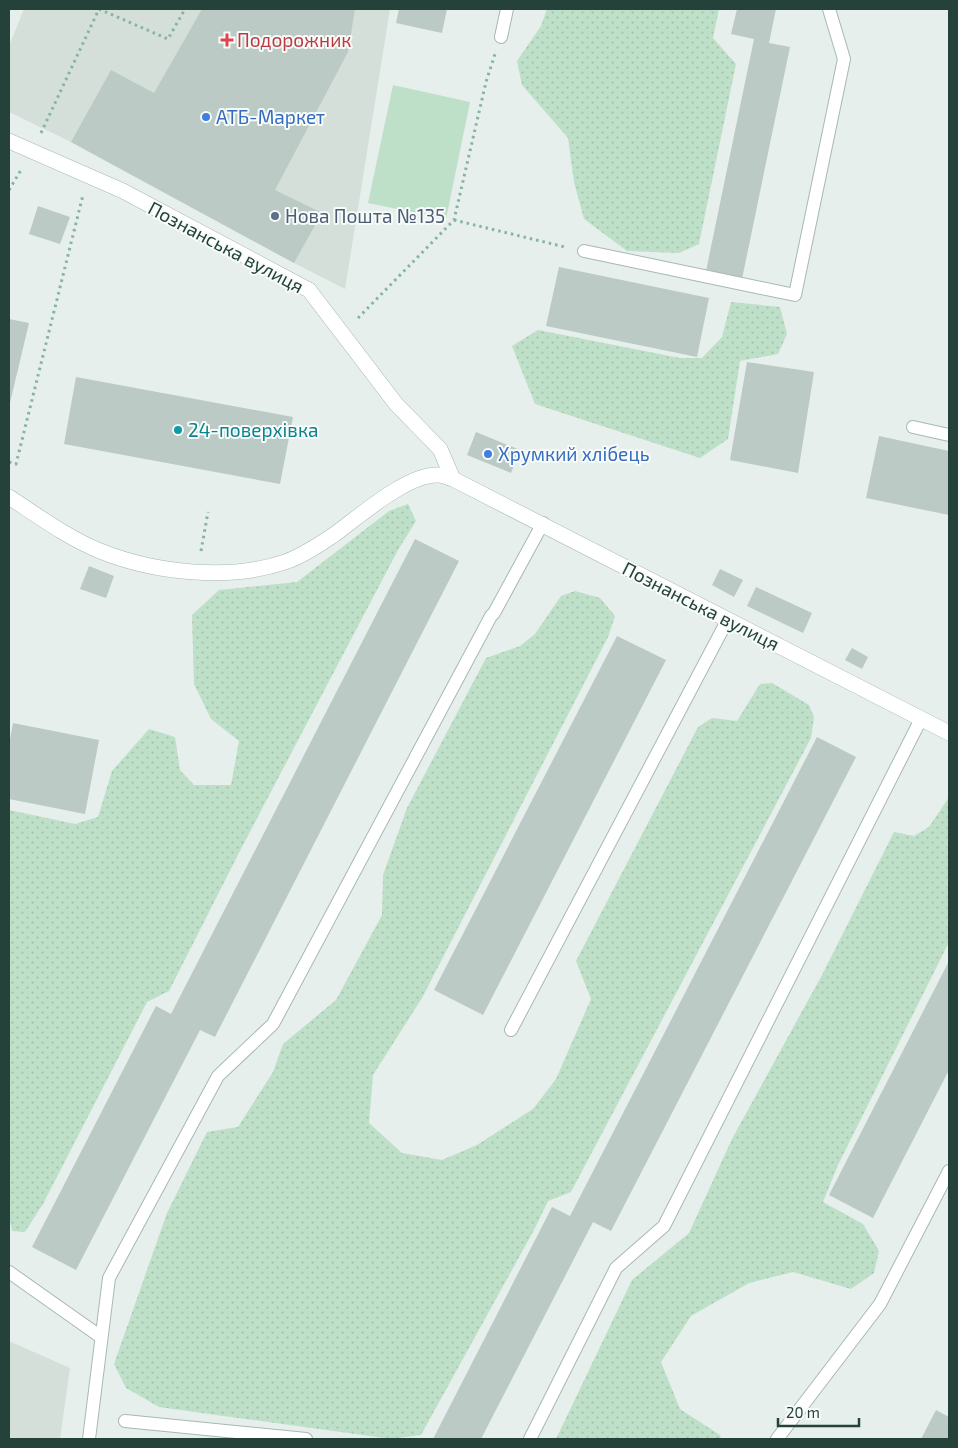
<svg xmlns="http://www.w3.org/2000/svg" width="958" height="1448" viewBox="0 0 958 1448" font-family="'Exo 2',sans-serif">
<style>
.built{fill:#d4dfda}
.grass{fill:#bfe0c8}
.garden{fill:url(#garden-dots)}
.building{fill:#bbcac4}
.lines{fill:none;stroke-linecap:round;stroke-linejoin:round}
.service-casing{stroke:#a8b8b2;stroke-width:14}
.pedestrian-casing{stroke:#a8b8b2;stroke-width:16}
.minor-casing{stroke:#a8b8b2;stroke-width:16}
.tertiary-casing{stroke:#a8b8b2;stroke-width:16}
.path{stroke:#86b3a5;stroke-width:3;stroke-dasharray:2.5 4;stroke-linecap:butt}
.service{stroke:#fff;stroke-width:12}
.pedestrian{stroke:#fff;stroke-width:15}
.minor{stroke:#fff;stroke-width:15}
.tertiary{stroke:#fff;stroke-width:15}
.health-dot{fill:#e0444e;stroke:#f7fbf9;stroke-width:2}
.shop-dot{fill:#3f7fe0;stroke:#f7fbf9;stroke-width:2}
.service-dot{fill:#5c6f8a;stroke:#f7fbf9;stroke-width:2}
.culture-dot{fill:#0f9aa8;stroke:#f7fbf9;stroke-width:2}
.labels{text-anchor:middle;stroke-width:4;stroke-linejoin:round;paint-order:stroke}
.health-label{font-size:19px;fill:#be3a42;stroke:#f7fbf9;text-anchor:start}
.shop-label{font-size:19px;fill:#366cbe;stroke:#f7fbf9;text-anchor:start}
.service-label{font-size:19px;fill:#4e5e75;stroke:#f7fbf9;text-anchor:start}
.street-label{font-size:19px;fill:#24423a;stroke:#f7fbf9}
.culture-label{font-size:19px;fill:#0d838f;stroke:#f7fbf9;text-anchor:start}
</style>
<defs>
<pattern id="garden-dots" width="8" height="8" patternUnits="userSpaceOnUse" patternTransform="scale(1.25)"><rect width="8" height="8" fill="#bfe0c8"/><path d="M2 2h.1M6 6h.1" fill="none" stroke="#a4c1ad" stroke-width="1.8" stroke-linecap="round"/></pattern>
</defs>
<rect width="100%" height="100%" fill="#e6efeb"/>
<g class="built">
<path d="M24,9H390L345,289L294,263L71,142L9,112V46Z"/>
<path d="M9,1341L70,1368L60,1439H9Z"/>
</g>
<path class="grass" d="M393,85L470,102L446,219L368,203Z"/>
<g class="garden">
<path d="M547,9H719L713,38L736,64L699,244L679,253L627,251L584,219L574,182L568,138L522,85L517,61L541,26Z"/>
<path d="M731,302L780,307L787,334L778,354L740,361L728,439L700,458L535,404L512,346L538,330L680,358H702L722,337Z"/>
<path d="M408,504L416,521L398,550L244,843L169,991L147,1002L43,1204L25,1232L12,1231L9,1216V810L75,824L98,817L112,771L149,729L175,737L180,770L194,785H231L239,741L211,719L194,684L192,615L219,590L297,582L389,511Z"/>
<path d="M575,591L600,598L615,616L608,637L422,998L373,1075L369,1123L402,1153L442,1160L477,1145L533,1109L556,1079L591,999L576,961L698,727L712,718L737,721L760,684L772,683L809,705L814,717L811,738L571,1192L548,1201L534,1230L421,1435L391,1439L159,1407L126,1388L114,1364L167,1213L207,1132L238,1127L273,1072L283,1044L336,1000L382,915L383,875L407,808L486,658L520,646L535,634L561,596Z"/>
<path d="M949,797V942L838,1165L823,1202L863,1224L879,1251L874,1273L851,1289L793,1272L749,1283L691,1316L661,1362L680,1409L720,1435L721,1439H556L632,1280L689,1233L732,1139L822,975L894,832L914,836L929,827Z"/>
</g>
<g class="building">
<path d="M202,9H355L348,52L275,190L322,213L294,263L71,142L111,70L154,93Z"/>
<path d="M399,9H447L442,33L396,23Z"/>
<path d="M737,9H776L769,43L790,47L742,279L706,271L754,39L731,34Z"/>
<path d="M38,206L70,217L60,244L29,234Z"/>
<path d="M559,267L709,298L697,357L546,326Z"/>
<path d="M9,319L29,323L9,407Z"/>
<path d="M747,362L814,372L798,473L730,460Z"/>
<path d="M76,377L293,417L280,484L64,444Z"/>
<path d="M476,432L520,450L511,473L467,455Z"/>
<path d="M879,436L949,451V515L866,498Z"/>
<path d="M415,539L459,561L215,1037L200,1030L76,1270L32,1247L156,1006L171,1014Z"/>
<path d="M89,566L114,576L106,598L80,589Z"/>
<path d="M720,569L743,580L734,597L712,585Z"/>
<path d="M756,587L812,613L803,633L747,606Z"/>
<path d="M617,636L666,660L483,1015L434,990Z"/>
<path d="M852,648L868,657L862,669L845,660Z"/>
<path d="M13,723L99,740L85,814L9,799V745Z"/>
<path d="M817,737L856,757L611,1231L593,1222L481,1439H433L552,1207L570,1216Z"/>
<path d="M949,961V1070L873,1218L829,1195Z"/>
<path d="M936,1410L949,1417V1439H921Z"/>
</g>
<g class="lines">
<defs>
<g id="service">
<path d="M501,37L507,9"/>
<path d="M584,251L795,295L844,59L829,9"/>
<path d="M913,427L949,435"/>
<path d="M511,1030L728,619"/>
<path d="M9,1272L101,1337"/>
<path d="M125,1421L306,1439"/>
<path d="M89,1439L109,1278L218,1076L273,1024L491,616L494,613L543,523"/>
<path d="M530,1439L616,1268L664,1226L921,719"/>
<path d="M777,1439L880,1304L949,1171"/>
</g>
<path id="pedestrian" d="M309,290L396,404L440,449L453,479"/>
<path id="minor" d="M9,141L123,191L309,290"/>
<path id="tertiary" d="M9,497C38,516 68,538 100,551C155,573 229,581 285,562C303,556 320,544 335,534C360,516 408,473 439,475C443,475 449,478 453,479L949,733"/>
</defs>
<use href="#service" class="service-casing"/>
<use href="#pedestrian" class="pedestrian-casing"/>
<use href="#minor" class="minor-casing"/>
<use href="#tertiary" class="tertiary-casing"/>
<g class="path">
<path d="M99,9L168,39L185,9"/>
<path d="M41,133L99,9"/>
<path d="M9,190L21,170"/>
<path d="M454,220L565,247"/>
<path d="M358,318L454,220L486,82L495,54"/>
<path d="M9,462L16,464L83,195"/>
<path d="M201,551L208,512"/>
</g>
<use href="#service" class="service"/>
<use href="#pedestrian" class="pedestrian"/>
<use href="#minor" class="minor"/>
<use href="#tertiary" class="tertiary"/>
</g>
<path class="health-dot" d="M224.5 32.5h5v5h5v5h-5v5h-5v-5h-5v-5h5z"/>
<g class="shop-dot">
<circle cx="206" cy="117" r="5"/>
<circle cx="488" cy="454" r="5"/>
</g>
<circle class="service-dot" cx="275" cy="216" r="5"/>
<circle class="culture-dot" cx="178" cy="430" r="5"/>
<g class="labels">
<g class="health-label">
<text x="237" y="47">Подорожник</text>
</g>
<g class="shop-label">
<text x="216" y="124">АТБ-Маркет</text>
<text x="498" y="461">Хрумкий хлібець</text>
</g>
<g class="service-label">
<text x="285" y="223">Нова Пошта №135</text>
</g>
<g class="street-label">
<text transform="translate(226 247) rotate(28)" y="7">Познанська вулиця</text>
<text transform="translate(701 606) rotate(27)" y="7">Познанська вулиця</text>
</g>
<g class="culture-label">
<text x="188" y="437">24-поверхівка</text>
</g>
</g>
<rect width="958" height="1448" fill="none" stroke="#24423a" stroke-width="20"/>
<path d="M778 1418v8h81v-8" fill="none" stroke="#24423a" stroke-width="2.5"/>
<text x="786" y="1418" font-size="15" fill="#24423a" stroke="#f7fbf9" stroke-width="4" paint-order="stroke">20 m</text>
</svg>
